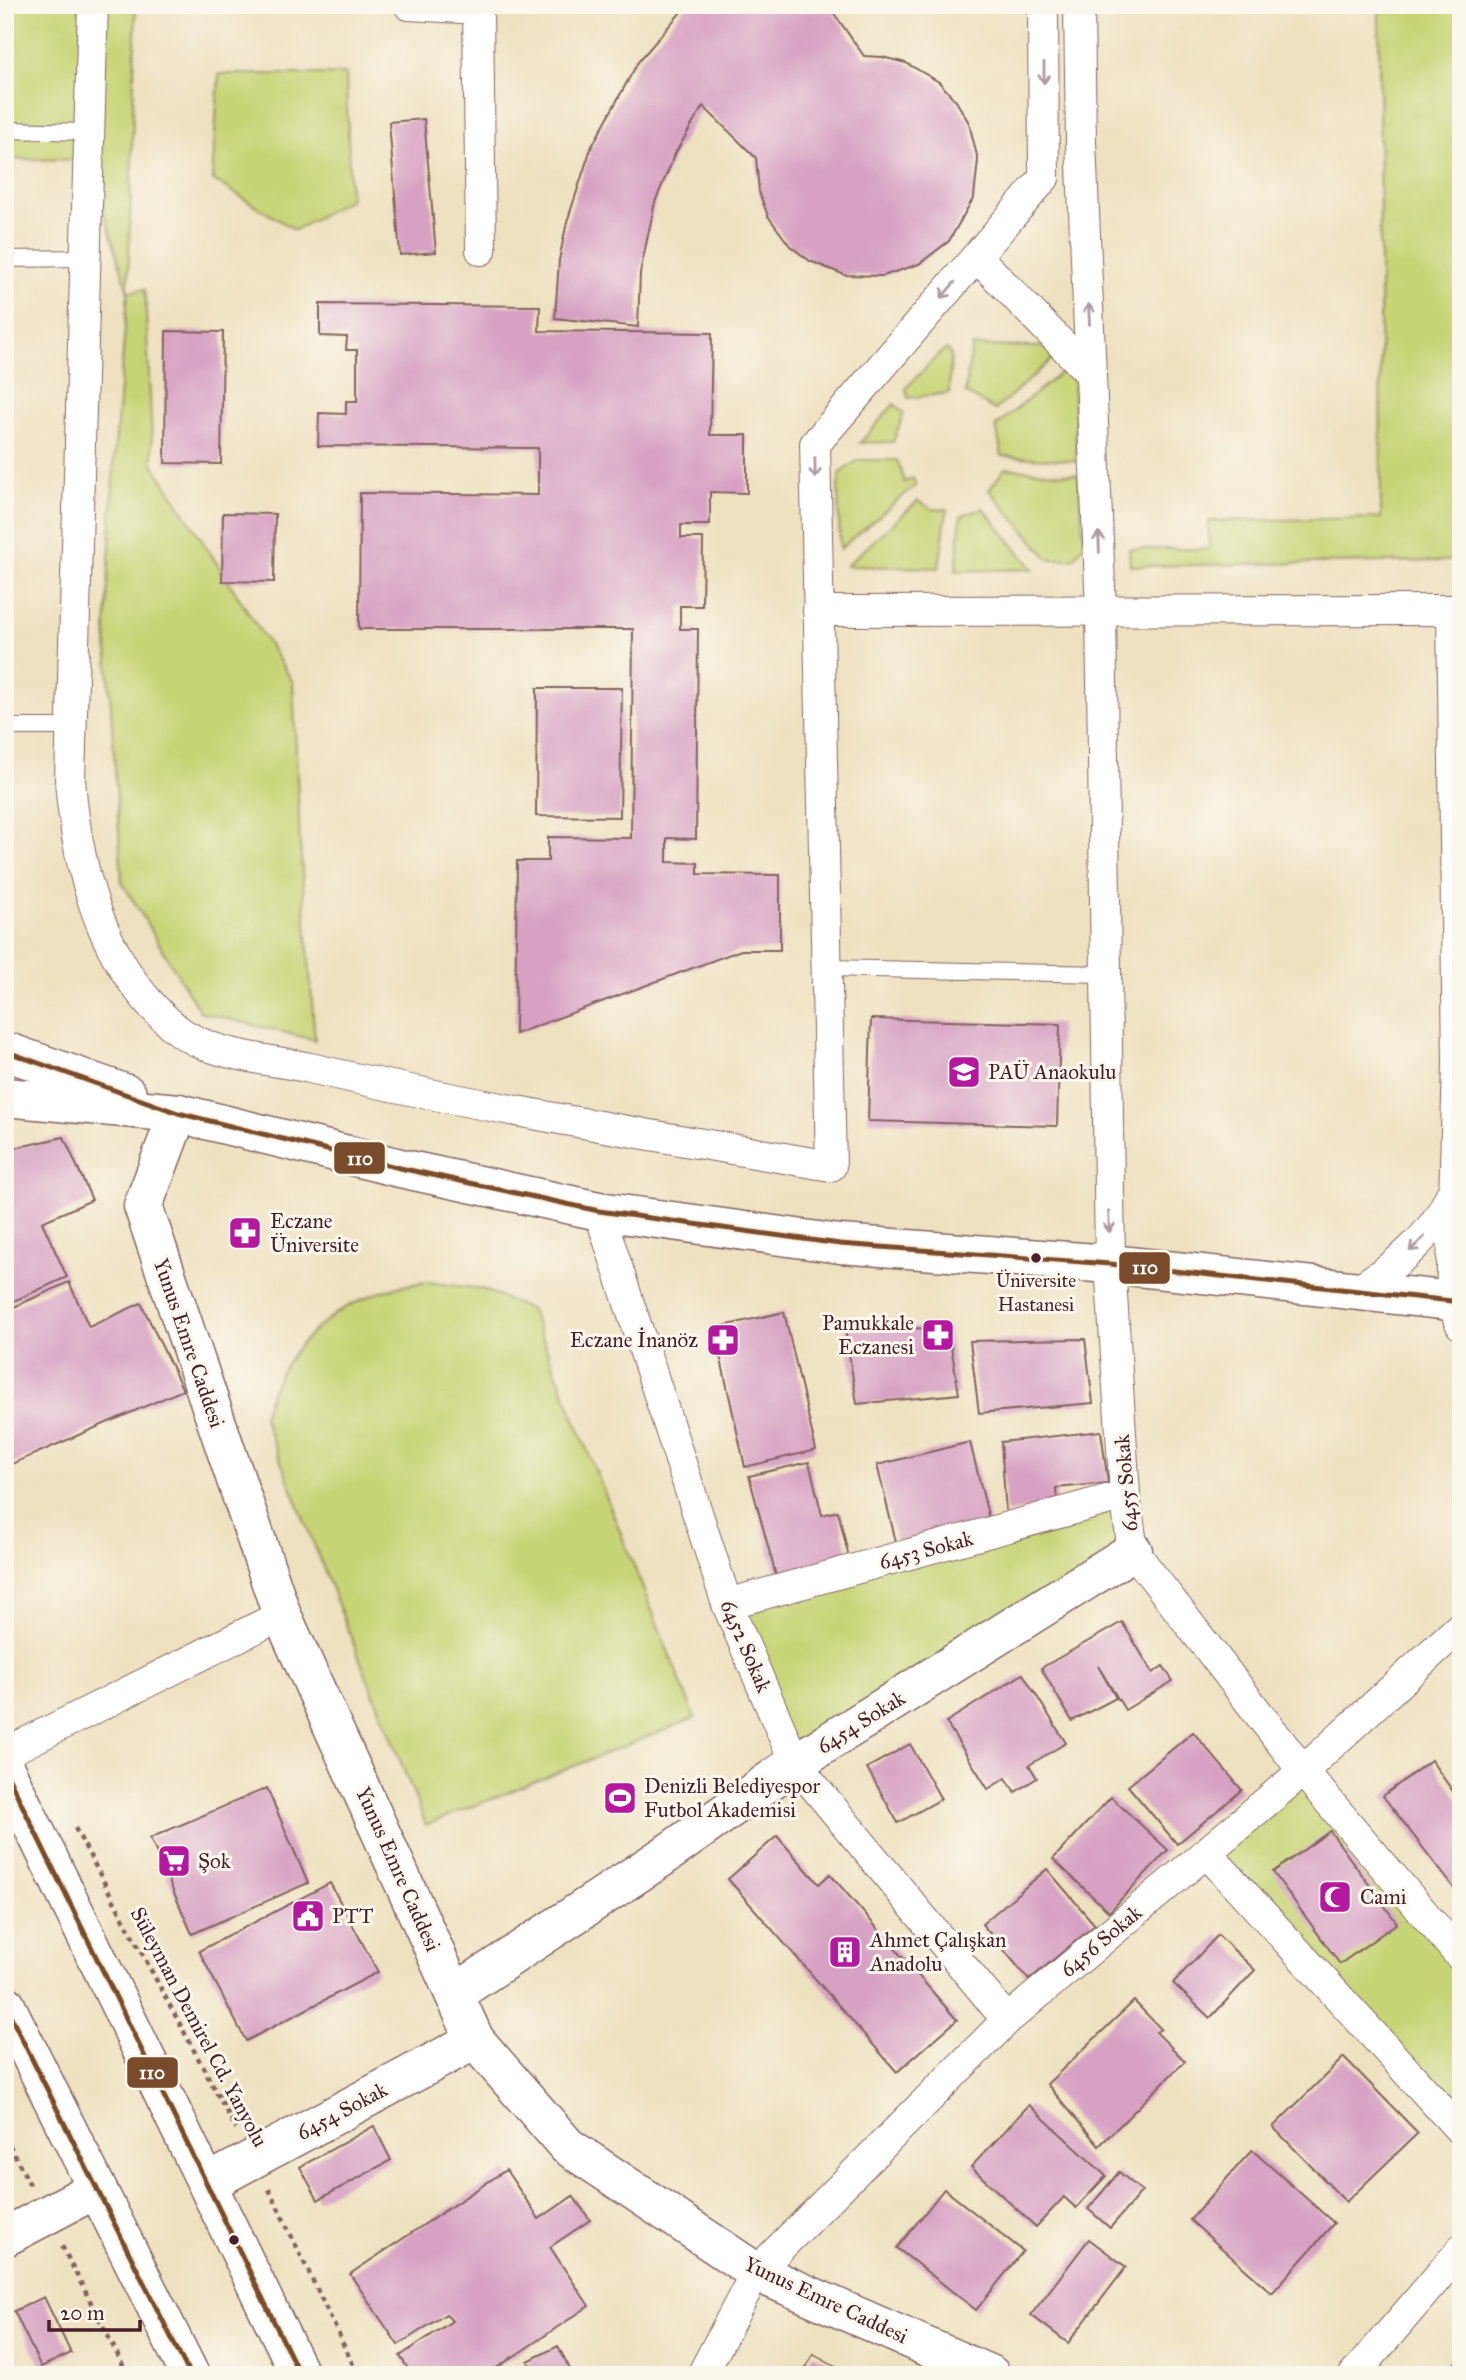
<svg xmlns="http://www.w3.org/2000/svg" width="1466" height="2380" viewBox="0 0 1466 2380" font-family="'IM FELL Great Primer',serif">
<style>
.green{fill:#c7d476;stroke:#887a50;stroke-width:2}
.building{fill:#d7a1c3}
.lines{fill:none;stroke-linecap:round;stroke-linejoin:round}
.lane-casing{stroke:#83635f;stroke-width:18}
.street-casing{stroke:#83635f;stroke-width:32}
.secondary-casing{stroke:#83635f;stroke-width:41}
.primary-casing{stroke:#83635f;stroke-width:41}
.path{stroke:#83635f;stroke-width:4.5;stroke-dasharray:5 5;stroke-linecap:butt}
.lane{stroke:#fff;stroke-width:16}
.street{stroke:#fff;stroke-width:30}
.secondary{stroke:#fff;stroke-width:38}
.primary{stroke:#fff;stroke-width:38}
.bus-1-casing{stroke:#fbf7ec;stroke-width:10}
.bus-1{stroke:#7a4b2a;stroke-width:5}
.oneway{stroke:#ae9aa0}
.bus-dot{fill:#4a1f2b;stroke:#fbf7ec;stroke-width:2.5}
.labels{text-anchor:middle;stroke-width:6;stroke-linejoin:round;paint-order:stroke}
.bus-label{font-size:19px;fill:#4a1f2b;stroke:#fbf7ec}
.poi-label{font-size:21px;fill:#4a1f2b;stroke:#fbf7ec;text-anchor:start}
.street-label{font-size:21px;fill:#4a1f2b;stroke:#fbf7ec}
.line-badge{stroke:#fbf7ec;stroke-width:2.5}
.badge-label{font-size:19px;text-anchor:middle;font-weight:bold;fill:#fff}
</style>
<rect width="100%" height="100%" fill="#fbf7ec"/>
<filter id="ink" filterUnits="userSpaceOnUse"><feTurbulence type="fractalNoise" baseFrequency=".0143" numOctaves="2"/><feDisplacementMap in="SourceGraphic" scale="14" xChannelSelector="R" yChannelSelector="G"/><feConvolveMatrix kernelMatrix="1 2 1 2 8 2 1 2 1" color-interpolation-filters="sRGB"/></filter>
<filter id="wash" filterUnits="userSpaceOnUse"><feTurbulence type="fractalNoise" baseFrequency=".00686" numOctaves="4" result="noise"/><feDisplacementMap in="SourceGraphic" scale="28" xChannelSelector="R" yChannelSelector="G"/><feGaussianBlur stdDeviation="1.57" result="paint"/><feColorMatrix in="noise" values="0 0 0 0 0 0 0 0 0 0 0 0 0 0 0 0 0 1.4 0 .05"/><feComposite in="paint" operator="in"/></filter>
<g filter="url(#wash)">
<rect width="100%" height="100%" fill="#eee1c0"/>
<g class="green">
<path d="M5,5H136L128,292L145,289L153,464L293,682L300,844L315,1040L200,1012L122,882L106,628L114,459L128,292L89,160L5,159Z"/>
<path d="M1379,5H1461V558L1446,561L1130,566L1129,549H1209V521L1381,518Z"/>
<path d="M219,74H346L350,199L295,230L212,179Z"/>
<path d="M972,346L1044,347L1059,353L995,410L965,393Z"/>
<path d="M947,349L951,355L949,393L908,398L906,388L939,354Z"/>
<path d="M1066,368L1073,379L1077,461L1002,456L996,426Z"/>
<path d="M894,404L904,413L893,442L860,443Z"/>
<path d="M858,460H897L905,482L913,478L916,485L840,549L838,487L840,473Z"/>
<path d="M1005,468L1078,475L1084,545L1073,559H1049L989,490Z"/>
<path d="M918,501L932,509H947L939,568L846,566Z"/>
<path d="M983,508L1033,569L956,571L961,516Z"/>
<path d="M428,1282L482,1289L531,1310L695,1718L426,1825L263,1417C283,1338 349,1290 428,1282Z"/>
<path d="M1125,1495L1133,1551L795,1763L727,1604Z"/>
<path d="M1303,1771L1461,1957V2131L1207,1853Z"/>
</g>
<g id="blocks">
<g class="building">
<path d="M687,5H828L864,56L882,57L906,63L939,82L956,101L969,123L978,160L974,197L949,241L919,264L883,276L845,275L810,261L790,246L768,216L759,192L756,158L703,106L676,152L655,202L640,273L638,327L555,318L559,260L567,222L591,148L638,62Z"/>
<path d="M424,119L436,252L400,255L389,122Z"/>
<path d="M320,304L540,306L539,331L712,333L710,435H747V493L710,492V525H681V538H703L702,606H680V629H698L696,839L667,838V862L698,863V874L780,875V950H741L515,1034L517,861H548V837L631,838L633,629H359L360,493L538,495V448L318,446L319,413L346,414V401H357V350H346L347,337L320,336Z"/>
<path d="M166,331L223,332L221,464L165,463Z"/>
<path d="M223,513L275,514L274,582L222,581Z"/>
<path d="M537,688H622L620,817L536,816Z"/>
<path d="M871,1019L1060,1024L1057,1126L868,1121Z"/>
<path d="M64,1137L92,1200L42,1222L67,1277L5,1305V1150Z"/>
<path d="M69,1282L89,1327L141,1303L183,1390L5,1467V1311Z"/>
<path d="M784,1312L816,1450L745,1467L714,1328Z"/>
<path d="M948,1328L959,1394L857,1404L845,1329Z"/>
<path d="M1085,1339L1093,1403L979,1413L970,1341Z"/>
<path d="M1101,1431L1108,1483L1056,1488L1057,1505L1006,1513L1001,1442Z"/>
<path d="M970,1442L991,1527L898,1550L877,1465Z"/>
<path d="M809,1462L822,1515L838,1511L851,1566L778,1583L749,1476Z"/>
<path d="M1122,1622L1153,1673L1163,1666L1173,1681L1125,1710L1098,1666L1116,1698L1072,1721L1041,1668Z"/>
<path d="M1023,1674L1066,1743L1029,1765L1037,1778L1015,1792L1006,1778L988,1789L946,1722Z"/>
<path d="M1193,1732L1242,1790L1177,1844L1128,1786Z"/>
<path d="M910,1744L941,1799L898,1823L867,1768Z"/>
<path d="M1431,1760L1461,1803V1897L1383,1796Z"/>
<path d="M267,1788L308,1883L192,1934L150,1838Z"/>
<path d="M1111,1797L1168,1850L1109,1912L1053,1859Z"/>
<path d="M1330,1831L1397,1923L1340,1964L1273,1872Z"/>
<path d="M777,1836L819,1884L830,1874L957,2020L897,2072L728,1879Z"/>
<path d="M1047,1869L1095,1925L1029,1980L982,1924Z"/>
<path d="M330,1883L378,1972L246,2041L199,1951Z"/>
<path d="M1218,1935L1255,1970L1210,2018L1173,1983Z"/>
<path d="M1134,2001L1161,2029L1156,2032L1185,2061L1099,2146L1047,2084Z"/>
<path d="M1344,2057L1418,2133L1346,2202L1273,2127Z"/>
<path d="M1029,2105L1106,2176L1076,2208L1064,2197L1036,2227L971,2167Z"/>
<path d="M374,2126L391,2160L318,2200L300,2167Z"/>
<path d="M1252,2150L1334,2223L1272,2293L1190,2220Z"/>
<path d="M506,2170L539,2219L573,2196L590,2220L550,2247L589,2306L486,2375H412L400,2356L452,2321L446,2314L398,2345L350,2274Z"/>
<path d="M1119,2172L1142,2191L1110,2228L1088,2209Z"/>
<path d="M944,2189L1023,2251L976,2310L897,2248Z"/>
<path d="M1089,2239L1126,2267L1068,2343L1031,2315Z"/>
<path d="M44,2297L71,2353L41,2367L14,2311Z"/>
<path d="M558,2346L573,2375H535L528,2361Z"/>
<path d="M813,2354L852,2375H802Z"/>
<path d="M1461,2357V2375H1443Z"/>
</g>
</g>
</g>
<g filter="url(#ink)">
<use href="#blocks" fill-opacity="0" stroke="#83635f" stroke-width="2"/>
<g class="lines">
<defs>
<g id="lane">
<path d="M5,130L89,132"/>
<path d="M5,259L84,258"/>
<path d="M5,727H71"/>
<path d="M826,968L1105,974"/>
</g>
<g id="street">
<path d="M93,5L70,780C77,870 102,966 174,1027C210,1057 266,1058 310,1068C482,1108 656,1136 831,1166L815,444L1044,178L1043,5"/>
<path d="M409,5L478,9L481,250"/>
<path d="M1079,5L1081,142L1101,610L1110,1264L1125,1495L1133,1551L1303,1771L1461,1957"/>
<path d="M977,257L1091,374"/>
<path d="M818,611L1461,610"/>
<path d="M1452,611L1458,1064L1451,1301L1461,1325"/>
<path d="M599,1211L727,1604L795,1763L1007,2020"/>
<path d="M1357,1290C1396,1265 1432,1238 1451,1194"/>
<path d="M727,1604L1125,1495"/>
<path d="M5,1753L282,1615"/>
<path d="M1207,1853L1461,2131"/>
<path d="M702,2375L756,2272L1007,2020L1303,1771L1461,1626"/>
<path d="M1354,2375L1461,2250"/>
</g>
<g id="secondary">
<path d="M5,1051L127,1094"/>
<path d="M5,1097L178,1113L400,1168L599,1211L840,1244L1110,1264L1461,1302"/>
<path d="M178,1113L143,1206L282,1615L475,2040L567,2146L756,2272L991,2375"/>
<path d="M454,1994L661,1858L795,1763L1133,1551"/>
<path d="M208,2183L475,2040"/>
<path d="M5,2237L96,2189"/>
</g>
<g id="primary">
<path d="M5,1098H8"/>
<path d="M5,1769L300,2375"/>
<path d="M5,2004L190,2375"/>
</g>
</defs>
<use href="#lane" class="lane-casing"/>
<use href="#street" class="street-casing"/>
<use href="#secondary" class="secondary-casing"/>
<use href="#primary" class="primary-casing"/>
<g class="path">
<path d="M5,1697L15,1716"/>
<path d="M75,1828L236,2129"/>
<path d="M5,2136L30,2185"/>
<path d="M269,2189L358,2375"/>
<path d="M62,2246L128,2375"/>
</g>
<use href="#lane" class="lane"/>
<use href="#street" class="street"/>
<use href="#secondary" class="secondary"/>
<use href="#primary" class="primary"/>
<defs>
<g id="bus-1">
<path d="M5,1051L178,1113L400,1168L599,1211L840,1244L1110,1264L1461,1302"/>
<path d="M5,1770L300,2375"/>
<path d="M5,2005L190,2375"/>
</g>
</defs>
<use href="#bus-1" class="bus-1-casing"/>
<use href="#bus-1" class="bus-1"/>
</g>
<defs><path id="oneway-shaft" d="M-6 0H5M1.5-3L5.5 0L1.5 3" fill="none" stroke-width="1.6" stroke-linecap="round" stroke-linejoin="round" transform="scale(1.75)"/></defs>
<g class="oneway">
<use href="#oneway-shaft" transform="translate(1044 73) rotate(90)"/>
<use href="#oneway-shaft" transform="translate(948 290) rotate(131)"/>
<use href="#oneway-shaft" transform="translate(1089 314) rotate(-93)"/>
<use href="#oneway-shaft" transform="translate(815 468) rotate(89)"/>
<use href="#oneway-shaft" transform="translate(1099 542) rotate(-92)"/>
<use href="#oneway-shaft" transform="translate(1109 1222) rotate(88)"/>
<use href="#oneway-shaft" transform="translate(1417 1244) rotate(136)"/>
</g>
</g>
<defs>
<symbol id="school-square" viewBox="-11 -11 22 22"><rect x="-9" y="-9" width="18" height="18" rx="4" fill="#b5179e" stroke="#fbf7ec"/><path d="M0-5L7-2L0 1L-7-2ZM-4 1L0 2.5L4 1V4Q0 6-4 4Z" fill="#fff"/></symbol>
<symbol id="pharmacy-square" viewBox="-11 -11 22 22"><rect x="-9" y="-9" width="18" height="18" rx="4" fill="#b5179e" stroke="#fbf7ec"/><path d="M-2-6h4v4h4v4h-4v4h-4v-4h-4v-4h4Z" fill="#fff"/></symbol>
<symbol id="stadium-square" viewBox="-11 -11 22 22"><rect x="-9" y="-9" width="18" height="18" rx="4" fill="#b5179e" stroke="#fbf7ec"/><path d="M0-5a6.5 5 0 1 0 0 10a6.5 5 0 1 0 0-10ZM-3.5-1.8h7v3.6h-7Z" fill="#fff"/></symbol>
<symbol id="supermarket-square" viewBox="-11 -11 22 22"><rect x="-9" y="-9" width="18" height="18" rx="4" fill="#b5179e" stroke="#fbf7ec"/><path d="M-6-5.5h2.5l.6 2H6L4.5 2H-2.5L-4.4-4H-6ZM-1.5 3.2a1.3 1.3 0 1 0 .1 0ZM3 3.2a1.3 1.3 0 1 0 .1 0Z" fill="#fff"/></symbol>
<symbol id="mosque-square" viewBox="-11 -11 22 22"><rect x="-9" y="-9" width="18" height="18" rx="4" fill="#b5179e" stroke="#fbf7ec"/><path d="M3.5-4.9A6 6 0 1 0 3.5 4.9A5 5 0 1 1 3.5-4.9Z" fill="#fff"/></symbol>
<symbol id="civic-square" viewBox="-11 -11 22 22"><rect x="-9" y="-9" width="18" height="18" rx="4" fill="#b5179e" stroke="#fbf7ec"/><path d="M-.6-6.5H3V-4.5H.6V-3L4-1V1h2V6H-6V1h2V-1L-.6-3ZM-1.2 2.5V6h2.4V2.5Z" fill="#fff"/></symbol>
<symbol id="building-square" viewBox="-11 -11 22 22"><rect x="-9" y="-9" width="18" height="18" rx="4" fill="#b5179e" stroke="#fbf7ec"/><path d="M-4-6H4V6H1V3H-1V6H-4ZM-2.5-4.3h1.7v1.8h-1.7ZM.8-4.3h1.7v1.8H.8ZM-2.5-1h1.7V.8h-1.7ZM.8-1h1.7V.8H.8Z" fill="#fff"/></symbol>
</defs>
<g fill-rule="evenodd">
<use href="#school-square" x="945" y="1053" width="38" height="38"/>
<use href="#pharmacy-square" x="226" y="1214" width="38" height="38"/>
<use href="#pharmacy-square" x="919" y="1316" width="38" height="38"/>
<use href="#pharmacy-square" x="704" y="1321" width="38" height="38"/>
<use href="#stadium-square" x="601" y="1779" width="38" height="38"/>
<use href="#supermarket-square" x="155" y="1842" width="38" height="38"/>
<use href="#mosque-square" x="1316" y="1878" width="38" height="38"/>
<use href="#civic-square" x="289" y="1897" width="38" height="38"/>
<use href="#building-square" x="826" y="1933" width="38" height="38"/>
</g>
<g class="bus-dot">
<circle cx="1036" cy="1258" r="6"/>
<circle cx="234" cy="2240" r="6"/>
</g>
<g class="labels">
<g class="bus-label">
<text x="1036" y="1287">Üniversite<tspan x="1036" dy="24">Hastanesi</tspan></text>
</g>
<g class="poi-label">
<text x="988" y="1079">PAÜ Anaokulu</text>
<text x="270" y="1228">Eczane<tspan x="270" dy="24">Üniversite</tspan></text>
<text x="914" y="1330" text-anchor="end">Pamukkale<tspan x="914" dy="24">Eczanesi</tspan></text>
<text x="698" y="1347" text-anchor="end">Eczane İnanöz</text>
<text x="644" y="1793">Denizli Belediyespor<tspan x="644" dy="24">Futbol Akademisi</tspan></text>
<text x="198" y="1868">Şok</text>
<text x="1360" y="1904">Cami</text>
<text x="332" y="1923">PTT</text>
<text x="870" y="1947">Ahmet Çalışkan<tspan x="870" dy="24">Anadolu</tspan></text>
</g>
<g class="street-label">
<text transform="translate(189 1343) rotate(71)" y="7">Yunus Emre Caddesi</text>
<text transform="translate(1126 1483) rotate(-95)" y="7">6455 Sokak</text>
<text transform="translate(926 1550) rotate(-15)" y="7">6453 Sokak</text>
<text transform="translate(746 1646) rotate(67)" y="7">6452 Sokak</text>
<text transform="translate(861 1722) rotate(-32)" y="7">6454 Sokak</text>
<text transform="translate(398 1869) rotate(66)" y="7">Yunus Emre Caddesi</text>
<text transform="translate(1101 1941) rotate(-40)" y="7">6456 Sokak</text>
<text transform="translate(199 2027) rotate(62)" y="7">Süleyman Demirel Cd. Yanyolu</text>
<text transform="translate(342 2111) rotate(-28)" y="7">6454 Sokak</text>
<text transform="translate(826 2300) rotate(25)" y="7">Yunus Emre Caddesi</text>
</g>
</g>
<g class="line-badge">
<rect x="333" y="1141" width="53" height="34" rx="7" fill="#7a4b2a"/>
<rect x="1118" y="1251" width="53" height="34" rx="7" fill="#7a4b2a"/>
<rect x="126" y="2056" width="53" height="33" rx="7" fill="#7a4b2a"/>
</g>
<g class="badge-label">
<text x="360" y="1165">110</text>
<text x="1145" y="1274">110</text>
<text x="152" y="2079">110</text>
</g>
<rect width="1466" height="2380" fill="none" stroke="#fbf7ec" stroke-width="28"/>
<path d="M49 2320v10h91v-10" fill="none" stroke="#4a1f2b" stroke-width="3.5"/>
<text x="60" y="2320" font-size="21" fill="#4a1f2b" stroke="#fbf7ec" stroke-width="5" paint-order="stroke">20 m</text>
</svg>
